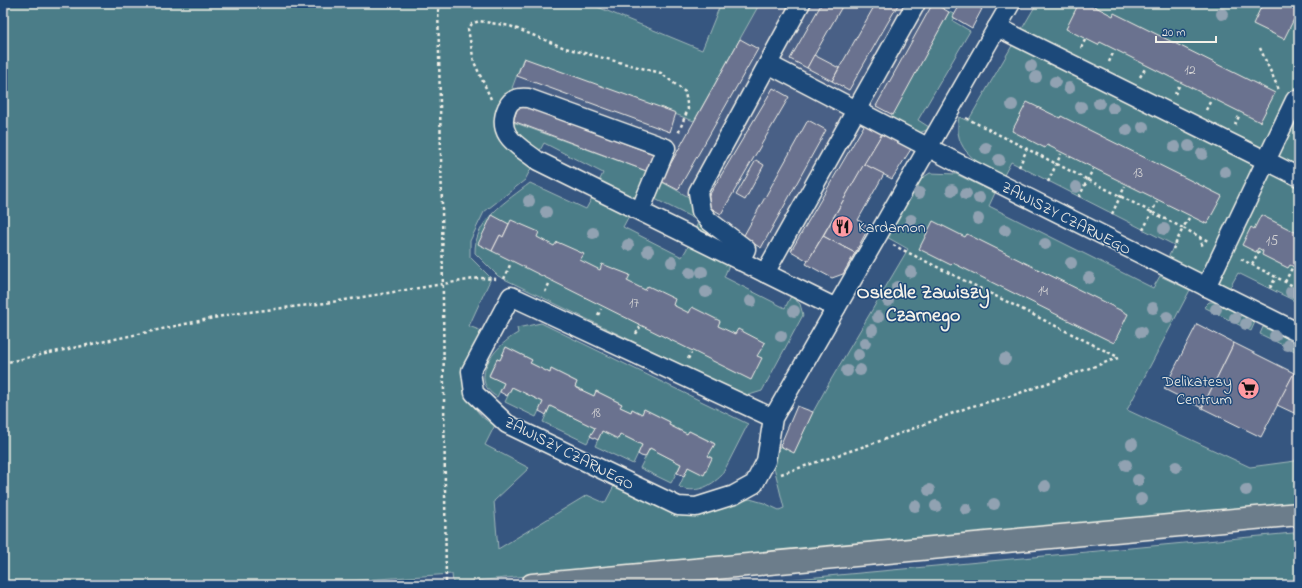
<svg xmlns="http://www.w3.org/2000/svg" width="1302" height="588" viewBox="0 0 1302 588" font-family="'Indie Flower',sans-serif">
<style>
.built{fill:#496186}
.green{fill:#4b7d88;stroke:#a0b7b8}
.building{fill:#6b728f;stroke:#f4f1e8}
.lines{fill:none;stroke-linecap:round;stroke-linejoin:round}
.minor-casing{stroke:#f4f1e8;stroke-width:21}
.primary-casing{stroke:#f4f1e8;stroke-width:25}
.path{stroke:#f4f1e8;stroke-width:2.5;stroke-dasharray:3 3;stroke-linecap:butt}
.minor{stroke:#1f4a7a;stroke-width:18}
.primary{stroke:#6c7d8b;stroke-width:22}
.tree{fill:#91a2b2}
.labels{text-anchor:middle;stroke-width:3;stroke-linejoin:round;paint-order:stroke}
.number-label{font-size:14px;fill:#d2d1d2}
.street-label{font-size:16px;fill:#f4f1e8;stroke:#1f4a7a}
.poi-label{font-size:16px;fill:#f4f1e8;stroke:#1f4a7a;text-anchor:start}
.district-label{font-size:20px;font-weight:bold;fill:#f4f1e8;stroke:#1f4a7a}
</style>
<rect width="100%" height="100%" fill="#365680"/>
<filter id="ink" filterUnits="userSpaceOnUse"><feTurbulence type="fractalNoise" baseFrequency=".025" numOctaves="2"/><feDisplacementMap in="SourceGraphic" scale="8" xChannelSelector="R" yChannelSelector="G"/><feConvolveMatrix kernelMatrix="1 2 1 2 8 2 1 2 1" color-interpolation-filters="sRGB"/></filter>
<g filter="url(#ink)">
<path class="built" d="M760,3H934L949,12L883,132L865,121L791,251L761,248L649,172L513,121L512,88L524,58L694,121Z"/>
<g class="green">
<path d="M3,3H588L702,50L721,3H760L694,121L523,59L512,88L519,90L502,120L535,161L525,180L484,212L470,241V257L491,278L469,326L484,332L470,400C476,411 483,420 495,425L485,445L529,468L494,501L498,549L587,495L605,503L615,484L682,516L750,499L764,503L779,510L784,508L774,467L780,446L794,452L813,412L829,383L908,249L885,236L919,180L930,173L956,174L995,193L989,206L1153,288L1160,276L1190,290L1127,410L1250,467L1295,461L1299,453V503L453,583L452,574L290,585H3Z"/>
<path d="M1037,3H1299V303L1238,273L1229,289L1168,258L1174,245L1011,162L1003,177C978,163 952,151 959,117L968,121Z"/>
<path d="M949,12L956,15L953,21L970,31L918,120L929,127L927,130L919,133L891,117Z"/>
<path d="M519,104L513,122L649,172L637,204L597,186L603,173L544,143L537,156L515,132L510,124L512,108Z"/>
<path d="M660,181L694,200L739,249L694,231L699,221L651,197Z"/>
<path d="M530,183L586,209L593,196L630,214L623,227L682,257L689,245L729,265L724,277L785,308L791,296L800,304L803,315L762,391L746,396L498,276L475,253C474,220 507,201 530,183Z"/>
<path d="M1209,302H1217L1255,322L1251,331L1204,307Z"/>
<path d="M541,323L748,424L722,475C710,487 695,494 679,487L688,467L704,474L708,456L714,443L689,431L687,434L669,425L670,422L644,409L642,414L632,409L631,412L620,407L622,404L596,391L594,396L575,387L577,382L551,369L550,373L530,363L532,360L506,347L500,360L497,359L489,375L504,383L497,397C466,379 497,344 518,333L517,328Z"/>
<path d="M1263,327L1299,344V353L1260,334Z"/>
<path d="M512,387L543,402L536,417L505,402Z"/>
<path d="M550,406L595,428L587,443L543,422Z"/>
<path d="M602,431L620,434L642,445L633,464L595,446Z"/>
<path d="M650,448L681,464L671,483L640,468Z"/>
<path d="M1293,533H1299V585H730Z"/>
</g>
<g class="building">
<path d="M822,3H844L807,68L790,59Z"/>
<path d="M876,3H899L849,90L832,81Z"/>
<path d="M933,3L949,12L893,115L876,106Z"/>
<path d="M961,3H972L982,9L972,28L953,17Z"/>
<path d="M1079,3H1088L1113,16L1114,13L1275,93L1260,122L1100,42L1098,45L1066,29Z"/>
<path d="M1263,3H1299V9L1284,39L1253,24Z"/>
<path d="M740,39L758,49L678,190L661,181Z"/>
<path d="M814,55L839,68L832,81L807,68Z"/>
<path d="M524,58L676,113L670,132L517,76Z"/>
<path d="M773,88L789,97L721,214L704,204Z"/>
<path d="M1027,102L1060,118L1061,116L1222,196L1207,224L1047,145L1045,148L1012,131Z"/>
<path d="M519,104L656,155L649,172L513,121Z"/>
<path d="M808,120L826,130L761,248L743,237Z"/>
<path d="M866,122L883,132L808,261L791,251Z"/>
<path d="M883,132L913,146L892,179L864,164Z"/>
<path d="M756,160L764,165L745,200L736,195Z"/>
<path d="M864,164L884,174L858,220L869,227L855,253L823,236Z"/>
<path d="M492,215L509,224L503,237L500,235L492,251L478,244Z"/>
<path d="M1261,215L1299,234V273L1294,271L1296,268L1290,265L1288,268L1262,255L1263,251L1258,248L1256,252L1242,245L1251,227L1254,229Z"/>
<path d="M511,220L539,232L537,237L554,246L557,242L584,254L580,260L600,270L602,264L630,275L627,281L645,290L648,286L675,299L673,305L689,313L692,307L720,321L718,326L735,334L738,329L765,343L757,356L762,358L751,380L492,251L500,235L503,237Z"/>
<path d="M933,221L965,237L967,234L1128,314L1114,343L953,263L951,265L919,249Z"/>
<path d="M823,236L855,253L843,274L832,278L806,264Z"/>
<path d="M1197,324L1234,343L1202,408L1164,389Z"/>
<path d="M1234,343L1294,373L1261,437L1202,408Z"/>
<path d="M506,347L532,360L530,363L550,373L551,369L577,382L575,387L594,396L596,391L622,404L620,407L631,412L632,409L642,414L644,409L670,422L669,425L687,434L689,431L715,444L708,456L712,458L704,475L688,467L684,476L677,473L681,464L650,448L645,457L641,456L638,454L642,445L620,434L618,439L602,431L598,440L590,436L595,428L550,406L546,415L543,413L539,411L543,402L512,387L507,396L500,392L504,383L489,376L497,359L500,360Z"/>
<path d="M1294,373L1299,375V403L1294,413L1277,405Z"/>
<path d="M797,406L813,412L794,453L780,446Z"/>
</g>
<g class="lines">
<defs>
<g id="minor">
<path d="M997,27L1299,177"/>
<path d="M768,64L958,163L1299,333"/>
<path d="M640,211L666,148L528,98C519,97 511,98 507,108C495,136 519,146 538,161L836,308"/>
<path d="M740,261L746,249L709,221L701,211L698,192L801,3"/>
<path d="M765,273L915,5"/>
<path d="M1206,287L1295,100"/>
<path d="M773,418L511,296L471,371L474,393L507,424L678,506L696,507L734,495L754,484L766,461L773,418L1011,3"/>
</g>
<path id="primary" d="M532,585L1299,514"/>
</defs>
<use href="#minor" class="minor-casing"/>
<use href="#primary" class="primary-casing"/>
<g class="path">
<path d="M438,3L442,206L446,585"/>
<path d="M1081,48L1085,40"/>
<path d="M1260,48L1279,90"/>
<path d="M1109,62L1114,51"/>
<path d="M1140,77L1146,67"/>
<path d="M1175,94L1180,84"/>
<path d="M491,99L474,62L468,29L472,24L479,21L510,26L565,48L661,73L685,92L688,109L678,134"/>
<path d="M1206,110L1211,100"/>
<path d="M966,118L1183,228L1173,249"/>
<path d="M1235,125L1240,114"/>
<path d="M1019,167L1027,149"/>
<path d="M1048,182L1061,154"/>
<path d="M1079,197L1093,169"/>
<path d="M1112,214L1125,186"/>
<path d="M1189,218L1183,228L1208,241"/>
<path d="M1143,230L1157,202"/>
<path d="M1200,237L1203,248"/>
<path d="M893,245L1118,357"/>
<path d="M1241,259L1299,289"/>
<path d="M1252,264L1259,251"/>
<path d="M504,279L510,265"/>
<path d="M1285,282L1292,268"/>
<path d="M1270,288L1276,277"/>
<path d="M545,292L549,284"/>
<path d="M598,315L601,309"/>
<path d="M636,334L640,327"/>
<path d="M688,359L691,353"/>
<path d="M3,363L232,314L326,303L480,278L497,279"/>
<path d="M781,474L883,440L969,407L1014,395L1118,358"/>
</g>
<use href="#minor" class="minor"/>
<use href="#primary" class="primary"/>
</g>
<g class="tree">
<circle cx="1222" cy="14" r="6"/>
<circle cx="1031" cy="66" r="6"/>
<circle cx="1036" cy="77" r="6"/>
<circle cx="1055" cy="82" r="6"/>
<circle cx="1069" cy="88" r="6"/>
<circle cx="1099" cy="103" r="6"/>
<circle cx="1012" cy="105" r="6"/>
<circle cx="1081" cy="107" r="6"/>
<circle cx="1113" cy="108" r="6"/>
<circle cx="1143" cy="127" r="6"/>
<circle cx="1127" cy="130" r="6"/>
<circle cx="1189" cy="146" r="6"/>
<circle cx="1175" cy="147" r="6"/>
<circle cx="986" cy="148" r="6"/>
<circle cx="1202" cy="154" r="6"/>
<circle cx="999" cy="160" r="6"/>
<circle cx="1225" cy="172" r="6"/>
<circle cx="1076" cy="187" r="6"/>
<circle cx="952" cy="190" r="6"/>
<circle cx="919" cy="193" r="6"/>
<circle cx="966" cy="194" r="6"/>
<circle cx="979" cy="198" r="6"/>
<circle cx="529" cy="201" r="6"/>
<circle cx="546" cy="212" r="6"/>
<circle cx="978" cy="219" r="6"/>
<circle cx="911" cy="220" r="6"/>
<circle cx="1164" cy="229" r="6"/>
<circle cx="1005" cy="230" r="6"/>
<circle cx="593" cy="233" r="6"/>
<circle cx="1045" cy="244" r="6"/>
<circle cx="628" cy="245" r="6"/>
<circle cx="648" cy="251" r="6"/>
<circle cx="672" cy="262" r="6"/>
<circle cx="1071" cy="263" r="6"/>
<circle cx="702" cy="272" r="6"/>
<circle cx="911" cy="272" r="6"/>
<circle cx="690" cy="273" r="6"/>
<circle cx="1089" cy="278" r="6"/>
<circle cx="897" cy="287" r="6"/>
<circle cx="706" cy="292" r="6"/>
<circle cx="1291" cy="292" r="6"/>
<circle cx="751" cy="301" r="6"/>
<circle cx="888" cy="301" r="6"/>
<circle cx="1153" cy="308" r="6"/>
<circle cx="1216" cy="309" r="6"/>
<circle cx="794" cy="311" r="6"/>
<circle cx="878" cy="317" r="6"/>
<circle cx="1167" cy="317" r="6"/>
<circle cx="1235" cy="318" r="6"/>
<circle cx="1246" cy="324" r="6"/>
<circle cx="872" cy="330" r="6"/>
<circle cx="1141" cy="332" r="6"/>
<circle cx="781" cy="336" r="6"/>
<circle cx="1275" cy="336" r="6"/>
<circle cx="865" cy="343" r="6"/>
<circle cx="1288" cy="345" r="6"/>
<circle cx="858" cy="355" r="6"/>
<circle cx="1005" cy="359" r="6"/>
<circle cx="860" cy="370" r="6"/>
<circle cx="847" cy="371" r="6"/>
<circle cx="1132" cy="444" r="6"/>
<circle cx="1126" cy="465" r="6"/>
<circle cx="1176" cy="467" r="6"/>
<circle cx="1138" cy="480" r="6"/>
<circle cx="1045" cy="486" r="6"/>
<circle cx="929" cy="490" r="6"/>
<circle cx="1246" cy="490" r="6"/>
<circle cx="1141" cy="499" r="6"/>
<circle cx="994" cy="504" r="6"/>
<circle cx="915" cy="506" r="6"/>
<circle cx="936" cy="506" r="6"/>
<circle cx="966" cy="509" r="6"/>
</g>
</g>
<defs>
<symbol id="restaurant-disc" viewBox="-11 -11 22 22"><circle r="9.5" fill="#ff9aa2" stroke="#1f4a7a"/><path d="M-5-6h1v4h1v-4h1v4h1v-4h1v5L-1.5 .5V6h-2V.5L-5-1ZM5-6V6H3V1.5H1.5Q1.5-4 5-6Z" fill="#111"/></symbol>
<symbol id="supermarket-disc" viewBox="-11 -11 22 22"><circle r="9.5" fill="#ff9aa2" stroke="#1f4a7a"/><path d="M-6-5.5h2.5l.6 2H6L4.5 2H-2.5L-4.4-4H-6ZM-1.5 3.2a1.3 1.3 0 1 0 .1 0ZM3 3.2a1.3 1.3 0 1 0 .1 0Z" fill="#111"/></symbol>
</defs>
<g fill-rule="evenodd">
<use href="#restaurant-disc" x="830" y="214" width="25" height="25"/>
<use href="#supermarket-disc" x="1236" y="376" width="25" height="25"/>
</g>
<g class="labels">
<g class="number-label">
<text x="1190" y="74">12</text>
<text x="1138" y="177">13</text>
<text x="1272" y="245">15</text>
<text x="1043" y="295">14</text>
<text x="634" y="307">17</text>
<text x="596" y="417">18</text>
</g>
<g class="street-label">
<text transform="translate(1067 217) rotate(27)" y="6">ZAWISZY CZARNEGO</text>
<text transform="translate(570 452) rotate(27)" y="6">ZAWISZY CZARNEGO</text>
</g>
<g class="poi-label">
<text x="858" y="232">Kardamon</text>
<text x="1232" y="386" text-anchor="end">Delikatesy<tspan x="1232" dy="18">Centrum</tspan></text>
</g>
<g class="district-label">
<text x="923" y="298">Osiedle Zawiszy<tspan x="923" dy="23">Czarnego</tspan></text>
</g>
</g>
<rect width="1302" height="588" fill="none" stroke="#1f4a7a" stroke-width="16"/>
<rect x="8" y="8" width="1286" height="572" fill="none" stroke="#f4f1e8" stroke-width="1.5" filter="url(#ink)"/>
<path d="M1156 36v6h60v-6" fill="none" stroke="#f4f1e8" stroke-width="2"/>
<text x="1162" y="36" font-size="12" fill="#f4f1e8" stroke="#1f4a7a" stroke-width="3" paint-order="stroke">20 m</text>
</svg>
